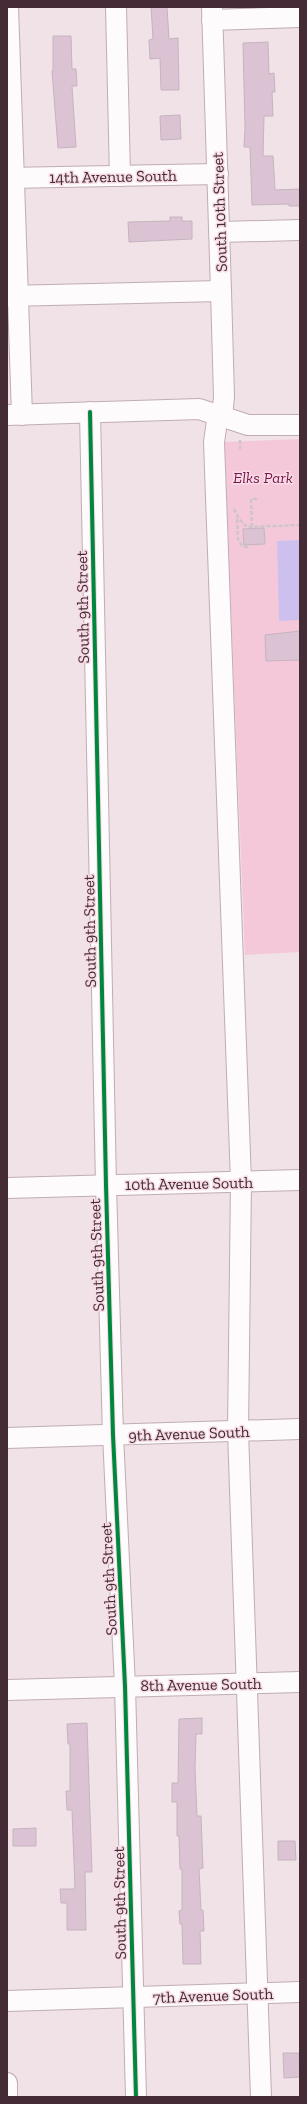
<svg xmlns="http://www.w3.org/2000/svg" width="307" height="2104" viewBox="0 0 307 2104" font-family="'Zilla Slab',serif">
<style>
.green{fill:#f5c8d9}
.water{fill:#cec0ee}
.building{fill:#dcc3d4;stroke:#c4b4be}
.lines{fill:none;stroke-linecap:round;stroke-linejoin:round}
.minor-casing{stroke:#c0adb4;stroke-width:22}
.path{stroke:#cdc6c8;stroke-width:2.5;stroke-dasharray:4 2;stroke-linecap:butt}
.minor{stroke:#fdfbfb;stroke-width:20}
.cycleway-casing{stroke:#f7dce6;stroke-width:6}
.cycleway{stroke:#00873e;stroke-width:4}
.labels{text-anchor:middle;stroke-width:3;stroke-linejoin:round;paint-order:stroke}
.street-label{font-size:16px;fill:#452b35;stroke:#f7dce6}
.park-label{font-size:16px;font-style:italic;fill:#7c164c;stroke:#f7dce6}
</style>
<rect width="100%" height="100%" fill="#f1e2e7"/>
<path class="green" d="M300,439V952L245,955L224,442Z"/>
<path class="water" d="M300,540V620L279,621L277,541Z"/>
<g class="building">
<path d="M151,7H167L169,39L178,38L179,90H161L160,58L150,59L149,40L153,39Z"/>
<path d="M53,36H71L72,69H76L77,86H72L76,147L58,148L52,71L53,70Z"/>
<path d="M268,42L269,74L274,73L275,92H272L273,116H264L263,156H273L275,190L300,189V206H289V204L252,205L250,147H244L245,128L243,43Z"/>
<path d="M180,115L181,139L161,140L160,116Z"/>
<path d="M170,217H182V221H192V239L129,242L128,222L170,221Z"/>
<path d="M264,528L265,544L244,545L243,529Z"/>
<path d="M300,631V660L266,661L265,635Z"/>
<path d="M202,1718V1734H196L195,1768L197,1816H201L203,1868L199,1869L201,1910H203L204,1931H200L201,1964H183L182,1924H180L179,1911L182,1910V1869H180L179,1836H177V1802H172V1783H178L179,1719Z"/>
<path d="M87,1723L92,1872H85L86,1930H67V1903H61L60,1889H75L72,1810H67L66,1791H70V1744H68L67,1724Z"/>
<path d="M36,1828V1846H13V1829Z"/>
<path d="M278,1841H295L296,1860H278Z"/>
<path d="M283,2053H299L300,2077L284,2078Z"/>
</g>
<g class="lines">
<defs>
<g id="minor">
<path d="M8,7L22,415"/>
<path d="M116,7L120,176"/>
<path d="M212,7L221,291L224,397L222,416"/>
<path d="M212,20L300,17"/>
<path d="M7,178L218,174"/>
<path d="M220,232L300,230"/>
<path d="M7,296L221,291"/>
<path d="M90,412L106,1185L113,1435L125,1686L136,2097"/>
<path d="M218,414L214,442L241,1182L238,1431L261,2097"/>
<path d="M7,415L199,409L248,425H300"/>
<path d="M7,1188L300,1180"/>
<path d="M7,1438L300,1429"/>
<path d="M7,1690L300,1682"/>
<path d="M7,2001L300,1992"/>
<path d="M7,2083V2097"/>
</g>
</defs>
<use href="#minor" class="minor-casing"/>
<g class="path">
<path d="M240,440V449"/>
<path d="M234,509L239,519L247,527L300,525"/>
<path d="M237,519L238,539L242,546L250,548"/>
<path d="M252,527L251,499H259"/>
</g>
<use href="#minor" class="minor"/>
<defs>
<path id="cycleway" d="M90,412L106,1185L113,1435L125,1686L136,2097"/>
</defs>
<use href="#cycleway" class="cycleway-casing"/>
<use href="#cycleway" class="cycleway"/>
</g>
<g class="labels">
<g class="street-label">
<text transform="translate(113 176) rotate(-1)" y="6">14th Avenue South</text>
<text transform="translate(219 212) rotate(-92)" y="6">South 10th Street</text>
<text transform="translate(82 607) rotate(-91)" y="6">South 9th Street</text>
<text transform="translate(89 931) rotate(-91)" y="6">South 9th Street</text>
<text transform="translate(189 1183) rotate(-1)" y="6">10th Avenue South</text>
<text transform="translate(96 1255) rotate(-92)" y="6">South 9th Street</text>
<text transform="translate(189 1433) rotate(-2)" y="6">9th Avenue South</text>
<text transform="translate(108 1579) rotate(-93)" y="6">South 9th Street</text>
<text transform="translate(201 1684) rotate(-1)" y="6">8th Avenue South</text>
<text transform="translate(119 1903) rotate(-91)" y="6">South 9th Street</text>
<text transform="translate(213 1995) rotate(-2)" y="6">7th Avenue South</text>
</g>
<g class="park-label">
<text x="263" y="483">Elks Park</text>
</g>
</g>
<rect width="307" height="2104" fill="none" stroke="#452b35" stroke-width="16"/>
</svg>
